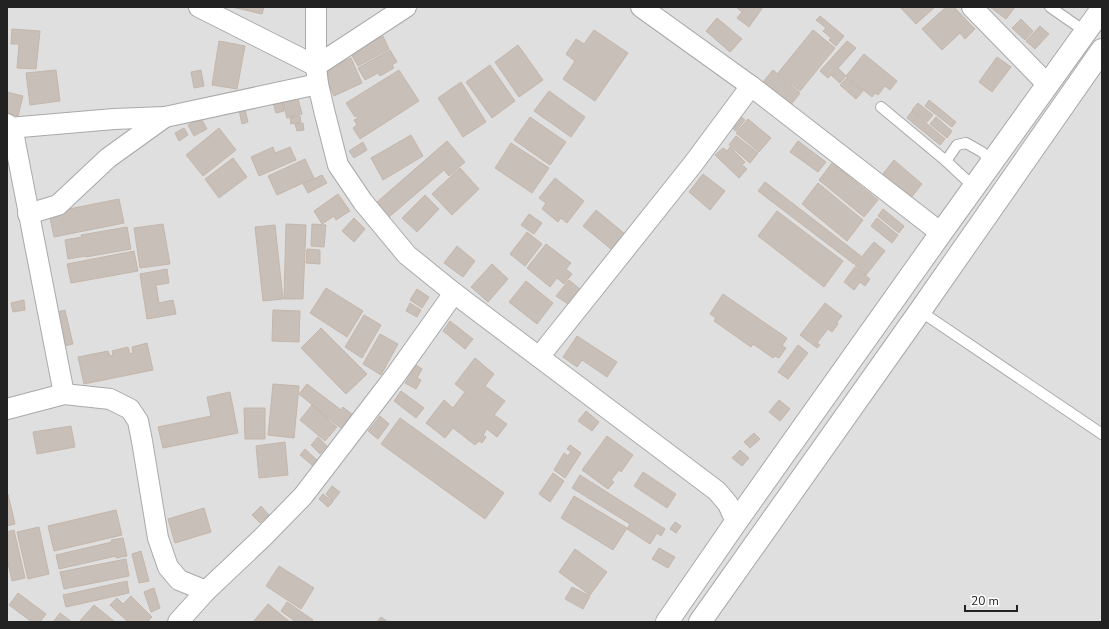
<svg xmlns="http://www.w3.org/2000/svg" width="1109" height="629" viewBox="0 0 1109 629" font-family="'Nunito Sans',sans-serif">
<style>
.residential{fill:#e0dfdf}
.building{fill:#c7bfb8;stroke:#c4b6ab}
.lines{fill:none;stroke-linecap:round;stroke-linejoin:round}
.service-casing{stroke:#a9a9a9;stroke-width:12}
.minor-casing{stroke:#a9a9a9;stroke-width:22}
.tertiary-casing{stroke:#a9a9a9;stroke-width:24}
.service{stroke:#fff;stroke-width:10}
.minor{stroke:#fff;stroke-width:20}
.tertiary{stroke:#fff;stroke-width:22}
</style>
<rect width="100%" height="100%" fill="#f2efe9"/>
<rect class="residential" x="7" y="7" width="1095" height="615"/>
<g class="building">
<path d="M232,7H264L262,14Z"/>
<path d="M736,7H763L749,27L737,18L742,12Z"/>
<path d="M900,7H935L916,24Z"/>
<path d="M946,7H954L975,29L965,39L960,33L942,50L922,29Z"/>
<path d="M990,7H1015L1006,19Z"/>
<path d="M820,16L844,36L836,46L829,40L831,38L823,31L826,28L816,20Z"/>
<path d="M717,18L742,39L730,52L706,31Z"/>
<path d="M1021,19L1033,31L1025,40L1012,28Z"/>
<path d="M1040,26L1049,34L1035,49L1026,41Z"/>
<path d="M12,29L40,31L36,69L17,68L19,44H11Z"/>
<path d="M594,30L628,53L595,101L563,79L575,61L566,54L576,39L584,44Z"/>
<path d="M813,30L835,48L800,91L778,73Z"/>
<path d="M383,36L389,49L358,66L351,54Z"/>
<path d="M219,41L245,46L237,89L212,85Z"/>
<path d="M847,41L856,48L838,68L846,76L840,83L831,75L828,78L820,71Z"/>
<path d="M518,45L543,80L519,97L495,62Z"/>
<path d="M390,50L397,62L392,65L394,68L380,76L378,73L365,80L358,68Z"/>
<path d="M864,54L897,81L890,90L885,86L878,95L875,93L872,97L846,76Z"/>
<path d="M997,57L1011,67L992,92L979,82Z"/>
<path d="M351,58L362,83L334,96L323,70Z"/>
<path d="M490,65L515,101L492,118L466,82Z"/>
<path d="M56,70L60,101L30,105L26,73Z"/>
<path d="M201,70L204,86L194,88L191,72Z"/>
<path d="M399,70L419,101L360,139L353,128L357,125L354,120L358,118L356,116L355,117L346,103Z"/>
<path d="M773,70L800,93L790,106L762,83Z"/>
<path d="M847,78L863,91L856,99L840,85Z"/>
<path d="M461,82L486,122L463,137L438,98Z"/>
<path d="M549,91L585,117L571,137L534,111Z"/>
<path d="M7,92L23,96L18,116L7,113Z"/>
<path d="M297,95L302,114L287,118L282,98Z"/>
<path d="M281,97L284,111L276,113L272,99Z"/>
<path d="M929,100L956,122L952,127L925,106Z"/>
<path d="M918,103L933,115L927,122L912,110Z"/>
<path d="M245,109L248,122L242,124L239,110Z"/>
<path d="M912,111L945,139L940,145L907,118Z"/>
<path d="M736,113L745,120L736,131L728,125Z"/>
<path d="M300,116L301,122L291,124L290,118Z"/>
<path d="M530,117L566,142L550,165L514,140Z"/>
<path d="M936,117L952,131L947,138L930,124Z"/>
<path d="M201,118L207,129L194,136L188,125Z"/>
<path d="M748,119L771,138L759,152L736,133Z"/>
<path d="M303,123L304,130L297,131L295,124Z"/>
<path d="M184,128L188,135L179,141L175,133Z"/>
<path d="M219,128L236,150L203,176L186,155Z"/>
<path d="M411,135L423,156L383,180L371,158Z"/>
<path d="M736,136L758,153L750,163L729,145Z"/>
<path d="M447,141L465,162L449,176L444,170L389,217L376,203Z"/>
<path d="M798,141L826,162L818,172L790,152Z"/>
<path d="M363,142L367,150L354,158L349,151Z"/>
<path d="M511,143L549,168L532,193L495,168Z"/>
<path d="M273,147L275,153L290,147L296,160L259,176L251,157Z"/>
<path d="M730,147L745,162L742,165L747,169L739,178L715,155L723,148L727,151Z"/>
<path d="M233,158L247,177L219,198L205,179Z"/>
<path d="M305,159L314,178L277,195L268,176Z"/>
<path d="M894,160L922,184L910,199L882,175Z"/>
<path d="M832,163L878,200L864,217L819,180Z"/>
<path d="M460,168L479,189L452,215L432,194Z"/>
<path d="M703,174L725,191L710,210L689,192Z"/>
<path d="M322,175L327,183L308,193L303,184Z"/>
<path d="M555,178L584,201L567,223L561,218L558,222L542,209L546,203L539,198Z"/>
<path d="M765,182L861,256L854,264L758,191Z"/>
<path d="M818,183L863,220L847,241L802,204Z"/>
<path d="M338,194L350,211L336,220L334,216L322,224L314,211Z"/>
<path d="M425,195L439,209L417,232L402,218Z"/>
<path d="M119,199L124,223L54,237L49,213Z"/>
<path d="M883,209L904,226L899,233L878,216Z"/>
<path d="M596,210L625,234L612,250L583,226Z"/>
<path d="M777,211L843,261L824,287L758,236Z"/>
<path d="M529,214L542,223L534,234L521,225Z"/>
<path d="M354,218L365,229L354,242L342,231Z"/>
<path d="M877,218L898,235L892,243L871,226Z"/>
<path d="M163,224L170,264L140,268L134,228Z"/>
<path d="M286,224L306,225L303,299H284Z"/>
<path d="M312,224L326,225L324,247L311,246Z"/>
<path d="M275,225L283,299L263,301L255,227Z"/>
<path d="M127,227L131,249L86,257L85,256L68,259L65,240L82,237L81,235Z"/>
<path d="M527,232L542,244L525,266L510,254Z"/>
<path d="M874,242L885,251L866,275L855,265Z"/>
<path d="M546,244L571,263L566,269L572,274L564,284L557,278L550,287L527,268Z"/>
<path d="M457,246L475,261L463,277L444,263Z"/>
<path d="M307,249L320,250V264L306,263Z"/>
<path d="M134,251L138,271L71,283L67,264Z"/>
<path d="M492,264L508,279L488,302L471,287Z"/>
<path d="M855,267L870,279L865,286L860,282L854,290L844,282Z"/>
<path d="M167,269L169,283L156,285L159,303L173,300L176,314L147,319L140,274Z"/>
<path d="M569,280L580,289L568,304L556,296Z"/>
<path d="M526,281L553,303L537,324L509,302Z"/>
<path d="M326,288L363,311L347,337L310,313Z"/>
<path d="M417,289L429,297L422,308L410,300Z"/>
<path d="M723,294L787,338L782,346L786,348L779,358L775,356L773,358L753,344L751,347L714,321L716,318L710,314Z"/>
<path d="M24,300L25,310L13,312L11,303Z"/>
<path d="M410,303L421,310L417,317L406,311Z"/>
<path d="M825,303L842,316L837,322L838,324L832,332L828,329L817,343L820,345L817,348L800,335Z"/>
<path d="M65,310L73,344L60,347L53,313Z"/>
<path d="M273,310L300,311L299,342L272,341Z"/>
<path d="M364,315L381,325L362,358L345,347Z"/>
<path d="M450,321L473,339L465,349L443,331Z"/>
<path d="M321,328L367,374L346,394L301,348Z"/>
<path d="M380,334L398,344L381,375L363,364Z"/>
<path d="M577,336L617,362L607,377L582,360L577,367L563,357Z"/>
<path d="M147,343L153,370L84,384L78,357L108,351L110,356L113,355L112,351L128,347L130,354L133,353L132,347Z"/>
<path d="M798,345L808,353L788,379L778,372Z"/>
<path d="M475,358L494,374L485,386L505,401L494,415L507,424L497,437L487,429L483,435L486,437L482,443L479,441L475,445L453,428L445,438L426,423L444,400L453,408L465,392L455,384Z"/>
<path d="M416,365L422,369L417,378L421,380L416,389L405,383Z"/>
<path d="M273,384L299,386L294,438L268,435Z"/>
<path d="M307,384L341,410L343,407L353,415L342,429L299,394Z"/>
<path d="M401,391L424,408L416,418L394,401Z"/>
<path d="M230,392L238,433L163,448L158,427L211,416L207,397Z"/>
<path d="M779,400L790,409L780,421L769,412Z"/>
<path d="M312,405L337,427L325,441L300,420Z"/>
<path d="M244,408H265V439H245Z"/>
<path d="M586,411L599,422L592,431L578,421Z"/>
<path d="M380,416L389,424L378,439L368,431Z"/>
<path d="M400,418L504,493L485,519L381,444Z"/>
<path d="M71,426L75,447L37,454L33,432Z"/>
<path d="M754,433L760,439L750,448L744,442Z"/>
<path d="M607,436L633,455L621,472L619,470L611,480L614,482L608,489L582,470Z"/>
<path d="M318,437L327,446L320,454L311,445Z"/>
<path d="M285,442L288,475L259,478L256,446Z"/>
<path d="M570,445L581,453L565,478L554,470L564,453L568,456L571,452L567,449Z"/>
<path d="M305,449L318,461L313,466L300,455Z"/>
<path d="M740,450L749,458L742,466L732,458Z"/>
<path d="M643,472L676,494L667,508L634,486Z"/>
<path d="M553,473L564,481L550,502L539,494Z"/>
<path d="M580,475L665,529L661,536L657,533L650,544L627,529L630,524L572,488Z"/>
<path d="M332,486L340,492L333,501L326,494Z"/>
<path d="M7,494H8L15,524L7,526Z"/>
<path d="M323,494L333,502L328,507L319,499Z"/>
<path d="M574,496L627,528L613,550L561,518Z"/>
<path d="M261,506L269,515L260,523L252,515Z"/>
<path d="M204,508L211,532L175,543L168,519Z"/>
<path d="M116,510L122,535L54,551L48,526Z"/>
<path d="M675,522L681,526L676,533L670,529Z"/>
<path d="M39,527L49,574L28,579L17,532Z"/>
<path d="M14,530L25,578L12,581L7,559V532Z"/>
<path d="M123,538L127,556L116,558V556L59,569L56,555L112,542L111,540Z"/>
<path d="M659,548L675,557L668,568L652,559Z"/>
<path d="M575,549L607,572L590,595L559,572Z"/>
<path d="M141,551L149,581L139,583L132,554Z"/>
<path d="M126,559L129,576L64,589L60,572Z"/>
<path d="M279,566L314,588L301,609L266,586Z"/>
<path d="M127,581L129,593L66,607L63,595Z"/>
<path d="M572,587L590,596L583,609L565,599Z"/>
<path d="M154,588L160,608L151,612L144,592Z"/>
<path d="M18,593L46,614L40,622H32L9,605Z"/>
<path d="M131,596L152,617L147,622H128L110,605L117,598L123,604Z"/>
<path d="M287,602L313,620L311,622H296L281,611Z"/>
<path d="M268,604L290,622H253Z"/>
<path d="M94,605L115,622H79Z"/>
<path d="M60,613L72,622H53Z"/>
<path d="M381,617L388,622H377Z"/>
</g>
<g class="lines">
<defs>
<g id="service">
<path d="M1050,7L1086,32"/>
<path d="M881,107L946,161L974,187"/>
<path d="M946,161L957,145L966,143L982,152L992,162"/>
<path d="M920,311L1102,434"/>
</g>
<g id="minor">
<path d="M199,7L316,66L406,7"/>
<path d="M316,7V66L318,84L324,110L338,165L363,202L407,255L454,293L539,357L717,491L728,504L736,522"/>
<path d="M641,7L751,86L941,233"/>
<path d="M972,7L1048,85"/>
<path d="M7,124L14,137L64,394"/>
<path d="M9,128L114,119L165,117L318,84"/>
<path d="M28,214L58,205L108,158L165,117"/>
<path d="M539,357L693,164L751,86"/>
<path d="M7,409L64,394L110,399L130,409L138,421L142,441L158,538L168,567L179,580L206,591"/>
<path d="M178,622L206,591L262,538L303,496L395,376L454,293"/>
</g>
<g id="tertiary">
<path d="M667,622L736,522L941,233L1102,9"/>
<path d="M700,622L920,311L1102,50"/>
</g>
</defs>
<use href="#service" class="service-casing"/>
<use href="#minor" class="minor-casing"/>
<use href="#tertiary" class="tertiary-casing"/>
<use href="#service" class="service"/>
<use href="#minor" class="minor"/>
<use href="#tertiary" class="tertiary"/>
</g>
<rect width="1109" height="629" fill="none" stroke="#222222" stroke-width="16"/>
<path d="M965 605v6h52v-6" fill="none" stroke="#222222" stroke-width="2"/>
<text x="971" y="605" font-size="12" fill="#222222" stroke="#ffffff" stroke-width="3" paint-order="stroke">20 m</text>
</svg>
